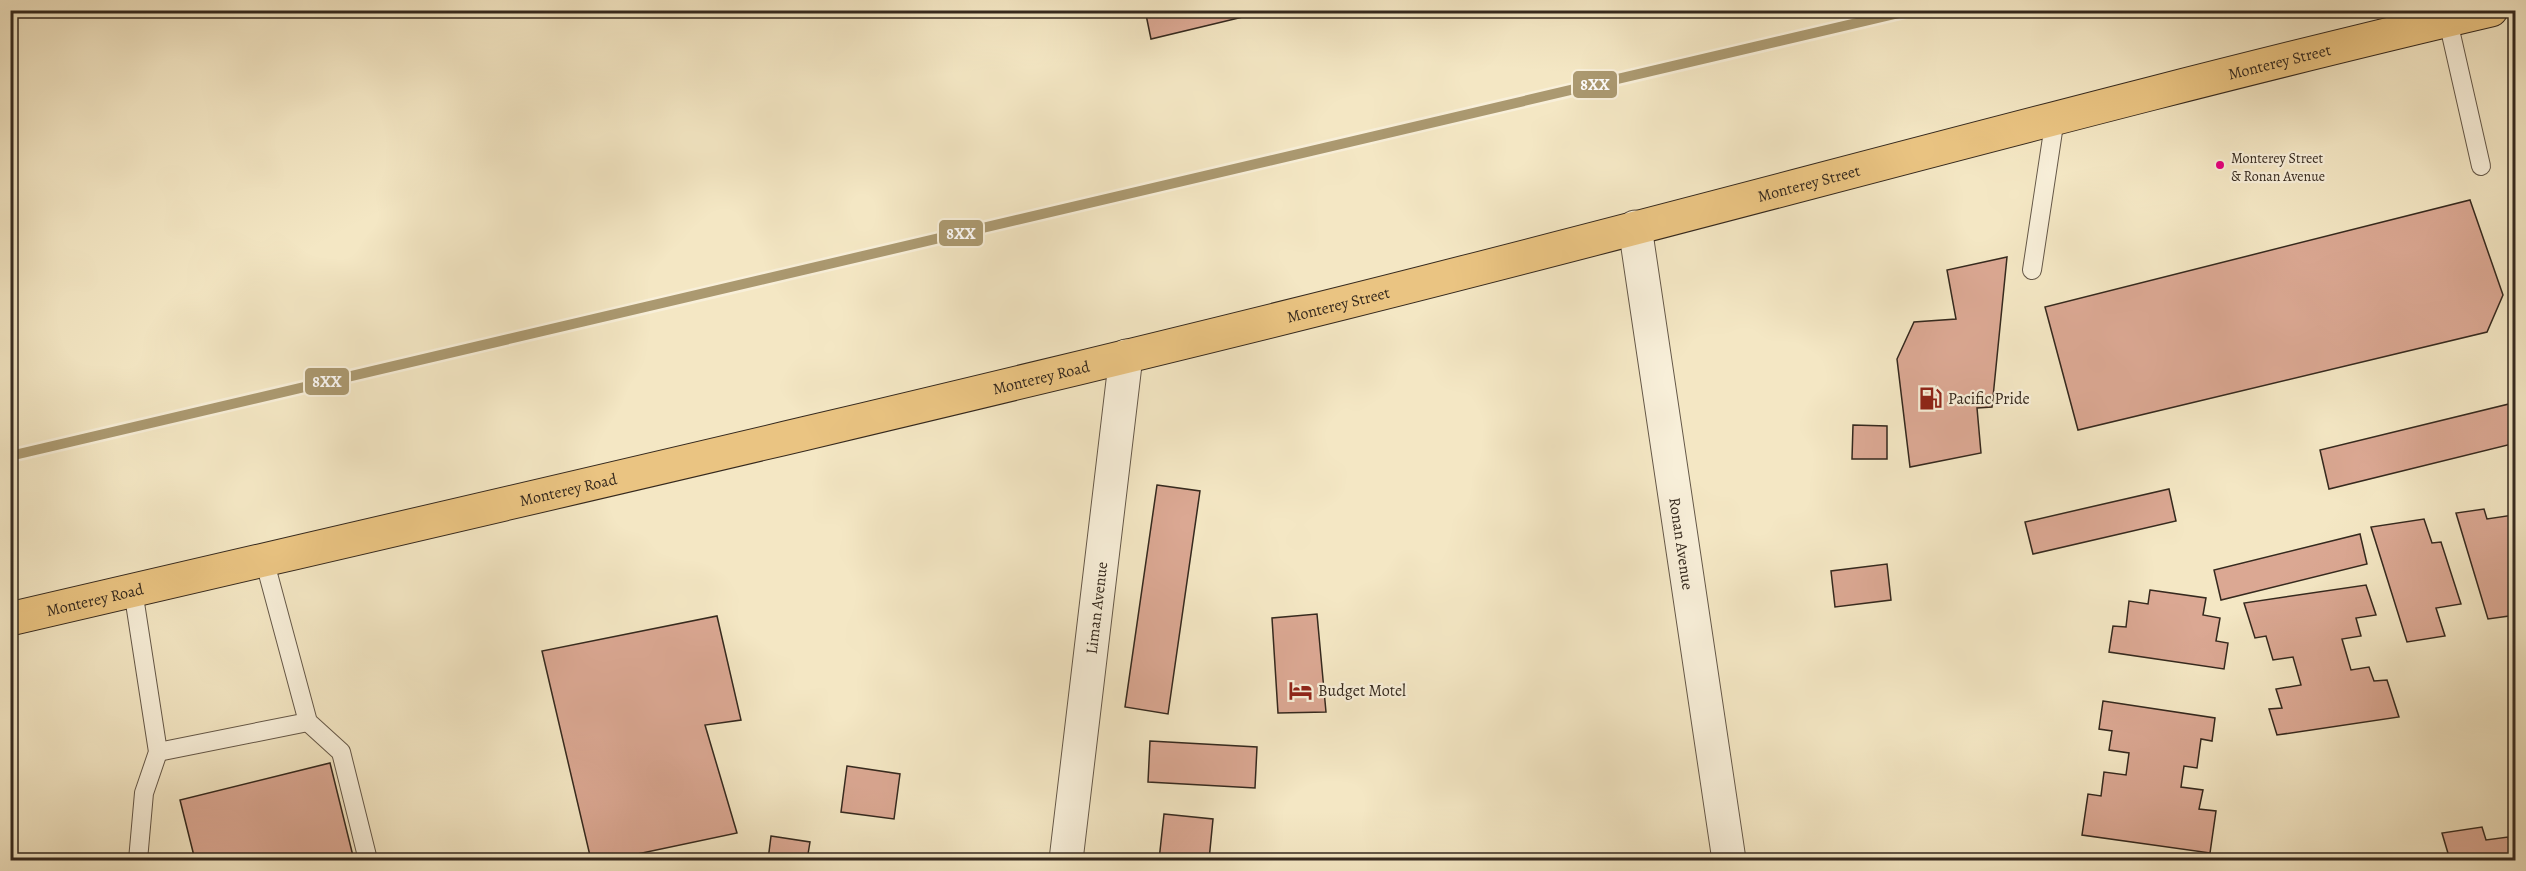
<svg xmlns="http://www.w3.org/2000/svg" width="2526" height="871" viewBox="0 0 2526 871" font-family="Alegreya,serif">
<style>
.building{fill:#dba893;stroke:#35291e;stroke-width:1.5}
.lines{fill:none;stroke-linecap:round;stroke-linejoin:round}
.lane-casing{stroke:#655848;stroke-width:20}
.street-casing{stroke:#655848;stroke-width:35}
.primary-casing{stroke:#35291e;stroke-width:35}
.lane{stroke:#f8efd9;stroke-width:18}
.street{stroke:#f8efd9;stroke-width:33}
.primary{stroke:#eac482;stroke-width:33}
.rail-1-casing{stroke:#f8efd9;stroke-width:15}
.rail-1{stroke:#ab9970;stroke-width:10}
.bus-dot{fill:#e5007d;stroke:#f8efd9;stroke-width:2}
.labels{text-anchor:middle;stroke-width:4.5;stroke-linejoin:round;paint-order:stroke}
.bus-label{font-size:14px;fill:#35291e;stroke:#f8efd9;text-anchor:start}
.street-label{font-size:16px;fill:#35291e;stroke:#f8efd9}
.poi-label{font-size:16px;fill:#35291e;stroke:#f8efd9;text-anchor:start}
.line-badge{stroke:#f8efd9;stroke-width:2}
.badge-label{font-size:16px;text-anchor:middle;font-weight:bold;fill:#fff}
</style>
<rect width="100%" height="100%" fill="#f4e7c4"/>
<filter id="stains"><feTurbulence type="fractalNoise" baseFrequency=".00333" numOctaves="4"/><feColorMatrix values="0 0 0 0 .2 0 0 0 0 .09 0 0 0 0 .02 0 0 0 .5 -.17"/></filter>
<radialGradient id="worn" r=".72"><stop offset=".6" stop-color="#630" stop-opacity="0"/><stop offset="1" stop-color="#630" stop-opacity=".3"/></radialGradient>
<g class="building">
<path d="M1145,10H1272L1151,39Z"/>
<path d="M2470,200L2503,295L2487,332L2078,430L2045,307Z"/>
<path d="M2007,257L1992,407L1977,408L1981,453L1910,467L1897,359L1914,322L1956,319L1947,270Z"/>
<path d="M2513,403L2516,414V443L2329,489L2320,450Z"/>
<path d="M1853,425L1887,426V459H1852Z"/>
<path d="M1157,485L1200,491L1168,714L1125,707Z"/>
<path d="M2169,489L2176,521L2033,554L2025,522Z"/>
<path d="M2516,498V615L2488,619L2456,513L2484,509L2487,519L2514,515L2509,499Z"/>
<path d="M2424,519L2432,543L2441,542L2461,604L2436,608L2445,636L2407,642L2371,527Z"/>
<path d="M2360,534L2367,564L2221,600L2214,570Z"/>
<path d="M1887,564L1891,600L1835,607L1831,571Z"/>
<path d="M2366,585L2376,615L2356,618L2361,636L2342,639L2351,670L2369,667L2374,681L2387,680L2399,717L2277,735L2269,709L2282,708L2276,689L2301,685L2293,657L2273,660L2266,636L2255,638L2244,603Z"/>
<path d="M2150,590L2206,598L2203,615L2220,618L2216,641L2228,643L2224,669L2109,652L2113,626L2126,627L2129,601L2148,604Z"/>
<path d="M1317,614L1326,712L1278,713L1272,618Z"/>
<path d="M717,616L741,720L705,725L737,833L609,860H591L542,651Z"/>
<path d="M2103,701L2215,718L2212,741L2201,739L2197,768L2184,766L2181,787L2203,790L2199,809L2216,811L2210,853L2082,835L2088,794L2101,796L2104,772L2126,775L2129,753L2109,750L2112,731L2099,729Z"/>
<path d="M1150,741L1257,747L1255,788L1148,782Z"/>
<path d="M330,763L354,860H195L180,800Z"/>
<path d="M847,766L900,774L894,819L841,812Z"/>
<path d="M1164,814L1213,819L1209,860H1159Z"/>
<path d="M2482,827L2486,840L2508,837L2512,854H2516V860H2450L2442,833Z"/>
<path d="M771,836L810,842L807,860H768Z"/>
</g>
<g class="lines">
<defs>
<g id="lane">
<path d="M2448,21L2481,166"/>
<path d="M2032,270L2055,118"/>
<path d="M264,559L308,722L341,752L368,860"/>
<path d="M133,590L158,752L144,793L138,860"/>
<path d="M158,752L308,722"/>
</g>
<g id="street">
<path id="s1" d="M1635,227L1729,860"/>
<path id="s2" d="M1066,860L1126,356"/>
</g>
<g id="primary">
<path id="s3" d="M10,619C456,515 903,413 1347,302C1728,207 2107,100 2491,10"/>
</g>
</defs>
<use href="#lane" class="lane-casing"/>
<use href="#street" class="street-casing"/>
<use href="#primary" class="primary-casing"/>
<use href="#lane" class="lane"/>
<use href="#street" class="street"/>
<use href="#primary" class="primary"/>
<defs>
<path id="rail-1" d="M10,456L1912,10"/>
</defs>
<use href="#rail-1" class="rail-1-casing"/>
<use href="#rail-1" class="rail-1"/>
</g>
<defs>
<symbol id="fuel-bare" viewBox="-9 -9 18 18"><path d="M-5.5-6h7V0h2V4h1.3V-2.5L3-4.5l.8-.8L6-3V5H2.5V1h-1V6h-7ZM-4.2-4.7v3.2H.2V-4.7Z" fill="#8f2418" stroke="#f8efd9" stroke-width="2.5" paint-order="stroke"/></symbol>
<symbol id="hotel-bare" viewBox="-9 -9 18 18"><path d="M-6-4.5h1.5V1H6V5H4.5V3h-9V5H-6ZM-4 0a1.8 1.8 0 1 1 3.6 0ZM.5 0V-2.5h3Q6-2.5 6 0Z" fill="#8f2418" stroke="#f8efd9" stroke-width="2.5" paint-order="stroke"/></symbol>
</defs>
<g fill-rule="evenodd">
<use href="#fuel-bare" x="1914" y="382" width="33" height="33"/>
<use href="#hotel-bare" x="1284" y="674" width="33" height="33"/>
</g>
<circle class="bus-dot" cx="2220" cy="165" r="5"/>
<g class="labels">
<g class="bus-label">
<text x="2231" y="163">Monterey Street<tspan x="2231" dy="18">&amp; Ronan Avenue</tspan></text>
</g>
<g class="street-label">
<text dy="6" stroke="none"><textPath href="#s3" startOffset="2337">Monterey Street</textPath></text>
<text dy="6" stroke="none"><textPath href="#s3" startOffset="1851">Monterey Street</textPath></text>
<text dy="6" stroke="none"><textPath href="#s3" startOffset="1365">Monterey Street</textPath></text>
<text dy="6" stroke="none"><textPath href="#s3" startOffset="1059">Monterey Road</textPath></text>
<text dy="6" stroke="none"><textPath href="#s3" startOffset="573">Monterey Road</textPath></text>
<text dy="6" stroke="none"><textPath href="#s1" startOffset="320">Ronan Avenue</textPath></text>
<text dy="6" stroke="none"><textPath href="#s3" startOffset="87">Monterey Road</textPath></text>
<text dy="6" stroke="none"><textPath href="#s2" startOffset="254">Liman Avenue</textPath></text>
</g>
<g class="poi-label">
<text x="1948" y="404">Pacific Pride</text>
<text x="1318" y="696">Budget Motel</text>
</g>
</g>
<g class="line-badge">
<rect x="1572" y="70" width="46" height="29" rx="6" fill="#ab9970"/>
<rect x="938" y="219" width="46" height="28" rx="6" fill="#ab9970"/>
<rect x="304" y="367" width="46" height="29" rx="6" fill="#ab9970"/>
</g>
<g class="badge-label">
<text x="1595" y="90">8XX</text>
<text x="961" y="239">8XX</text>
<text x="327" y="387">8XX</text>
</g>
<rect width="2526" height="871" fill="none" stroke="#f4e7c4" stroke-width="36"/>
<rect x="12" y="12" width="2502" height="847" fill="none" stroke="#35291e" stroke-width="3"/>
<rect x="18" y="18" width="2490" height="835" fill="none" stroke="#35291e" stroke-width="1.5"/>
<rect width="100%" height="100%" filter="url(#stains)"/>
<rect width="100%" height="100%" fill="url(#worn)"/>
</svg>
